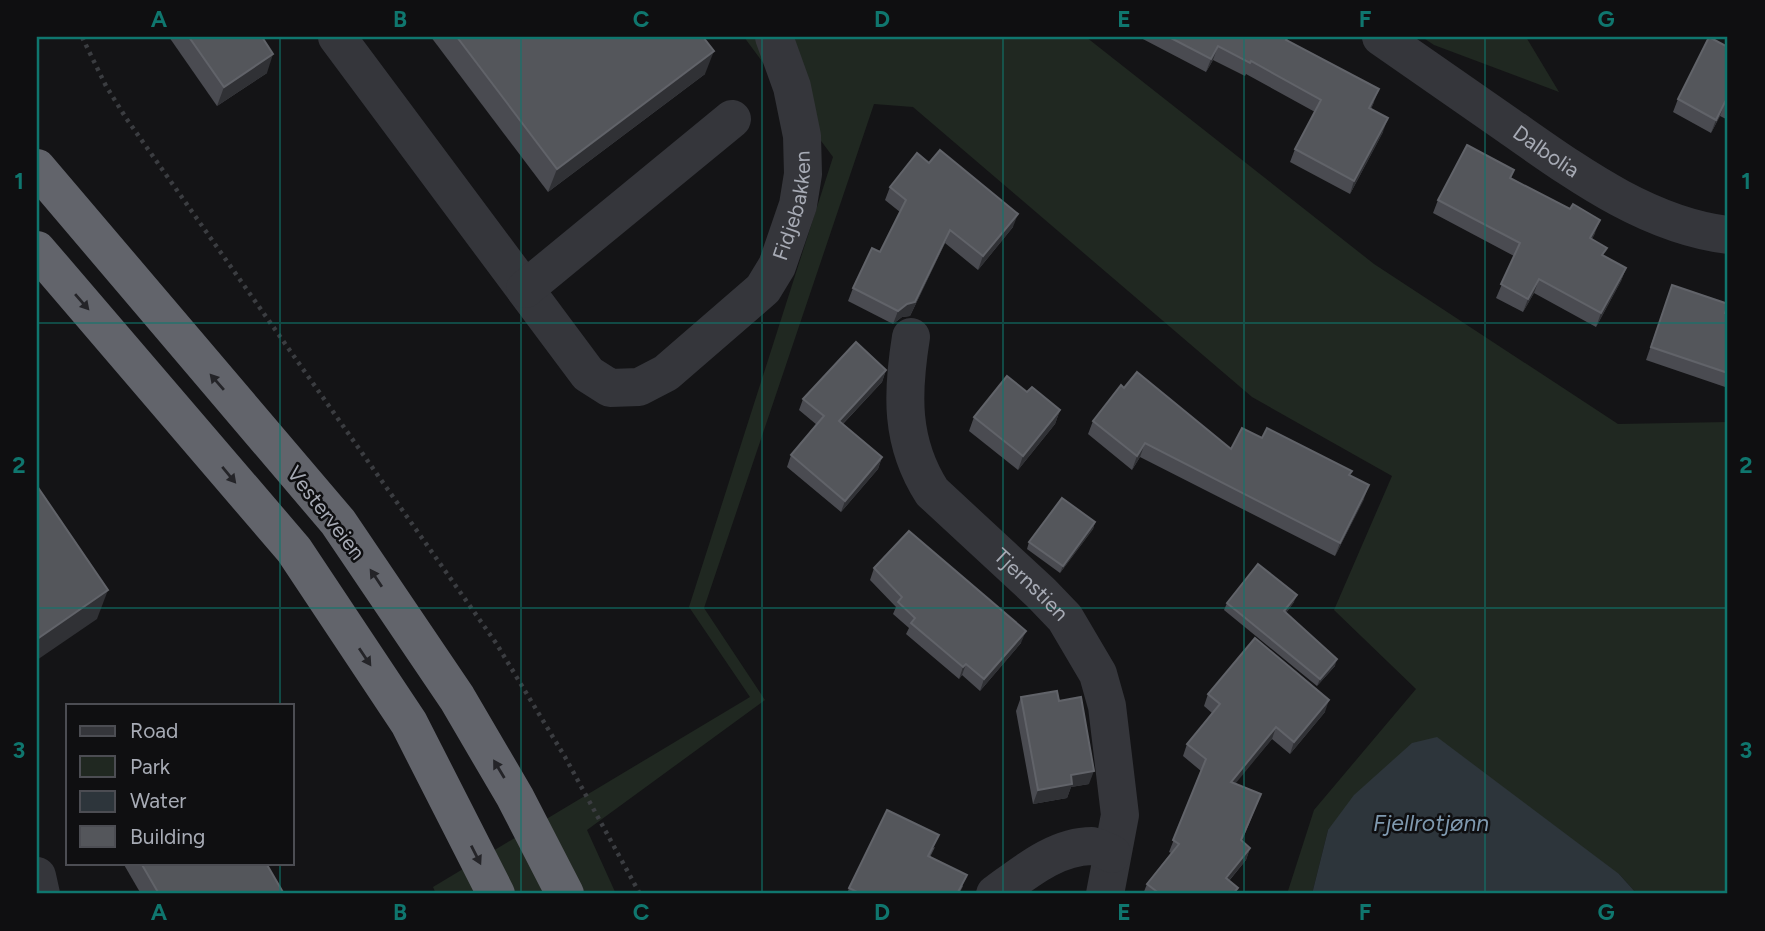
<svg xmlns="http://www.w3.org/2000/svg" width="1765" height="931" viewBox="0 0 1765 931" font-family="Figtree,sans-serif">
<style>
.green{fill:#202821}
.water{fill:#2d353b}
.lines{fill:none;stroke-linecap:round;stroke-linejoin:round}
.path{stroke:#3b3d41;stroke-width:4.5;stroke-dasharray:3.5 5;stroke-linecap:butt}
.minor{stroke:#35363b;stroke-width:38}
.highway{stroke:#62646b;stroke-width:38}
.wall{fill:#4a4b51}
.shaded-wall{fill:#303135}
.building{fill:#54565b;stroke:#616369;stroke-width:2}
.oneway{fill:#242428}
.grid{fill:none;stroke:#0f766e;stroke-width:2;stroke-opacity:0.55}
.labels{text-anchor:middle;stroke-width:5;stroke-linejoin:round;paint-order:stroke}
.street-label{font-size:21px;fill:#a7abb5;stroke:#0f0f11}
.water-label{font-size:23px;font-style:italic;fill:#7f99af;stroke:#0f0f11}
.neatline{fill:none;stroke:#0f766e;stroke-width:2.5}
.grid-label{font-size:23px;text-anchor:middle;font-weight:bold;fill:#0f766e}
</style>
<rect width="100%" height="100%" fill="#141416"/>
<g class="green">
<path d="M744,37H1086L1374,264L1618,424L1728,422V894H1637L1619,874L1328,830L1312,894H1287L1314,810L1416,689L1334,610L1392,476L1252,397L913,107L874,104L704,608L765,700L587,830L616,894H436L433,887L750,697L689,607L833,157Z"/>
<path d="M1422,37H1526L1559,92L1434,45Z"/>
</g>
<path class="water" d="M1437,737L1619,874L1637,894H1312L1328,830L1354,795L1412,743Z"/>
<g class="lines">
<path class="path" d="M82,37L106,86L126,118L496,643L565,757L640,894"/>
<g class="minor">
<path id="s1" d="M337,37L588,374L610,388L639,387L666,373L763,289L777,266L798,205L803,174L802,136L792,87L774,37"/>
<path id="s2" d="M1381,37C1423,66 1466,96 1509,126C1575,172 1646,225 1728,235"/>
<path d="M525,289L732,119"/>
<path id="s3" d="M911,337C902,393 900,442 932,492L1041,593L1065,618L1098,674L1107,706L1120,815L1105,894"/>
<path d="M37,876L41,894"/>
<path d="M995,894C1023,874 1055,846 1092,846C1098,847 1106,851 1112,854"/>
</g>
<g class="highway">
<path d="M37,168L338,522L457,698L515,797L565,894"/>
<path d="M37,250L294,550L409,723L496,894"/>
</g>
</g>
<g class="wall">
<path d="M169,37H262L267,73L217,106Z"/>
<path d="M431,37H703L705,74L548,192Z"/>
<path d="M1139,37H1288L1287,40L1374,102L1371,109L1383,132L1350,194L1290,162L1295,149L1315,112L1246,74L1245,76L1213,60L1206,72Z"/>
<path d="M1728,47V120L1720,116L1711,133L1673,112L1678,99Z"/>
<path d="M929,163L1013,227L978,270L945,243L910,316L902,317L893,324L848,301L853,288L880,252L900,212L885,200L890,187Z"/>
<path d="M1511,179L1595,233L1592,239L1604,256L1626,268L1621,281L1596,327L1534,293L1523,312L1496,298L1514,256L1433,213L1438,200Z"/>
<path d="M1672,285L1728,314V388L1646,360Z"/>
<path d="M886,370L882,382L843,424L882,457L878,469L841,512L787,467L791,455L817,425L799,410L803,399Z"/>
<path d="M1124,388L1231,449L1262,438L1350,475L1364,499L1335,556L1140,457L1132,470L1088,434L1093,421Z"/>
<path d="M1027,392L1060,410L1055,424L1018,470L969,431L974,417Z"/>
<path d="M1095,522L1093,529L1060,573L1027,549L1029,542Z"/>
<path d="M874,568L1021,643L980,691L962,675L959,679L906,634L909,628L893,614L896,607L870,580Z"/>
<path d="M1294,602L1286,613L1335,666L1317,686L1224,610L1227,603Z"/>
<path d="M1208,694L1325,712L1290,754L1272,739L1235,783L1261,794L1242,841L1250,848L1246,860L1229,881L1236,894H1143L1147,884L1171,853L1169,852L1201,771L1183,756L1187,744L1212,713L1204,706Z"/>
<path d="M1021,697L1059,701L1089,784L1071,787L1067,798L1033,804L1016,711Z"/>
<path d="M935,847L930,857L963,886L959,894H847L849,888Z"/>
<path d="M123,863H266L284,894H141Z"/>
</g>
<g class="shaded-wall">
<path d="M1218,46L1213,60L1206,72L1211,59Z"/>
<path d="M714,51L705,74L548,192L557,169Z"/>
<path d="M273,54L267,73L217,106L224,87Z"/>
<path d="M1379,89L1374,102L1364,121L1369,108Z"/>
<path d="M1725,102L1720,116L1711,133L1716,120Z"/>
<path d="M1388,118L1383,132L1350,194L1354,181Z"/>
<path d="M1018,214L1013,227L978,270L983,256Z"/>
<path d="M1600,220L1595,233L1585,252L1590,238Z"/>
<path d="M950,230L945,243L910,316L902,317L893,324L898,311Z"/>
<path d="M1626,268L1621,281L1596,327L1601,313Z"/>
<path d="M1539,279L1534,293L1523,312L1528,299Z"/>
<path d="M886,370L882,382L835,432L839,421Z"/>
<path d="M1060,410L1055,424L1018,470L1023,456Z"/>
<path d="M1145,443L1140,457L1132,470L1137,456Z"/>
<path d="M882,457L878,469L841,512L845,501Z"/>
<path d="M1369,485L1364,499L1335,556L1340,543Z"/>
<path d="M1095,522L1093,529L1060,573L1063,566Z"/>
<path d="M108,590L97,619L37,660V639Z"/>
<path d="M1297,595L1294,602L1282,618L1284,611Z"/>
<path d="M1026,631L1021,643L980,691L984,679Z"/>
<path d="M1337,659L1335,666L1317,686L1320,679Z"/>
<path d="M966,664L962,675L959,679L963,667Z"/>
<path d="M1329,700L1325,712L1290,754L1294,742Z"/>
<path d="M1276,727L1272,739L1227,794L1231,782Z"/>
<path d="M1094,771L1089,784L1071,787L1067,798L1033,804L1038,790L1071,775Z"/>
<path d="M1250,848L1246,860L1221,890L1226,878Z"/>
</g>
<g class="building">
<path d="M189,37H262L273,54L224,87Z"/>
<path d="M457,37H703L714,51L557,169Z"/>
<path d="M1169,37H1288L1286,40L1379,89L1369,108L1388,118L1354,181L1295,149L1321,100L1251,61L1250,63L1218,46L1211,59Z"/>
<path d="M1709,37L1728,47V104L1725,102L1716,120L1678,99Z"/>
<path d="M1467,145L1514,170L1510,178L1570,209L1573,204L1600,220L1590,238L1607,248L1602,255L1626,268L1601,313L1539,279L1528,299L1501,284L1520,243L1438,200Z"/>
<path d="M940,150L1018,214L983,256L950,230L915,302L907,304L898,311L853,288L872,248L880,252L906,200L890,187L917,153L929,163Z"/>
<path d="M1672,285L1728,304L1725,313L1728,314V373L1651,347Z"/>
<path d="M856,342L886,370L839,421L882,457L845,501L791,455L824,416L803,399Z"/>
<path d="M1137,372L1231,449L1242,428L1262,438L1267,428L1352,471L1349,475L1369,485L1340,543L1145,443L1137,456L1093,421L1121,385L1124,388Z"/>
<path d="M1007,376L1027,392L1032,387L1060,410L1023,456L974,417Z"/>
<path d="M37,486L108,590L37,639Z"/>
<path d="M1062,498L1095,522L1063,566L1029,542Z"/>
<path d="M909,531L1026,631L984,679L966,664L963,667L911,623L915,618L898,602L902,597L874,568Z"/>
<path d="M1258,564L1297,595L1284,611L1337,659L1320,679L1227,603Z"/>
<path d="M1255,638L1329,700L1294,742L1276,727L1231,782L1261,794L1241,840L1250,848L1226,878L1238,888L1233,894H1160L1147,884L1179,844L1173,840L1206,759L1187,744L1220,704L1208,694Z"/>
<path d="M1057,691L1059,701L1081,697L1094,771L1071,775L1072,784L1038,790L1021,697Z"/>
<path d="M887,810L939,835L928,856L967,875L957,894H861L849,888Z"/>
<path d="M141,863H266L284,894H159Z"/>
</g>
<defs><path id="oneway-solid" d="M-6-.8H1V-3.2L6.5 0L1 3.2V.8H-6Z" transform="scale(1.75)"/></defs>
<g class="oneway">
<use href="#oneway-solid" transform="translate(82 302) rotate(49)"/>
<use href="#oneway-solid" transform="translate(217 382) rotate(-131)"/>
<use href="#oneway-solid" transform="translate(229 475) rotate(50)"/>
<use href="#oneway-solid" transform="translate(376 578) rotate(-124)"/>
<use href="#oneway-solid" transform="translate(365 657) rotate(56)"/>
<use href="#oneway-solid" transform="translate(499 769) rotate(-121)"/>
<use href="#oneway-solid" transform="translate(476 855) rotate(63)"/>
</g>
<path class="grid" d="M280,37V705M521,37V894M762,37V894M1003,37V894M1244,37V894M1485,37V894M37,323H1728M37,608H1728M280,863V894"/>
<g class="labels">
<g class="street-label">
<text dy="7" stroke="none"><textPath href="#s2" startOffset="201">Dalbolia</textPath></text>
<text dy="7" stroke="none"><textPath href="#s1" startOffset="724">Fidjebakken</textPath></text>
<text transform="translate(326 513) rotate(52)" y="7">Vesterveien</text>
<text dy="7" stroke="none"><textPath href="#s3" startOffset="296">Tjernstien</textPath></text>
</g>
<g class="water-label">
<text x="1431" y="831">Fjellrotjønn</text>
</g>
</g>
<rect width="1765" height="931" fill="none" stroke="#0f0f11" stroke-width="77"/>
<rect x="66" y="704" width="228" height="161" fill="#0f0f11" stroke="#4c4d53" stroke-width="2"/>
<rect x="80" y="726" width="35" height="10" fill="#35363b" stroke="#4c4d53" stroke-width="2"/>
<text x="130" y="738" font-size="21" fill="#a7abb5">Road</text>
<rect x="80" y="756" width="35" height="21" fill="#202821" stroke="#4c4d53" stroke-width="2"/>
<text x="130" y="774" font-size="21" fill="#a7abb5">Park</text>
<rect x="80" y="791" width="35" height="21" fill="#2d353b" stroke="#4c4d53" stroke-width="2"/>
<text x="130" y="808" font-size="21" fill="#a7abb5">Water</text>
<rect x="80" y="826" width="35" height="21" fill="#54565b" stroke="#4c4d53" stroke-width="2"/>
<text x="130" y="844" font-size="21" fill="#a7abb5">Building</text>
<rect x="38" y="38" width="1688" height="854" class="neatline"/>
<g class="grid-label">
<text x="159" y="27">A</text>
<text x="400" y="27">B</text>
<text x="641" y="27">C</text>
<text x="882" y="27">D</text>
<text x="1124" y="27">E</text>
<text x="1365" y="27">F</text>
<text x="1606" y="27">G</text>
<text x="19" y="189">1</text>
<text x="1746" y="189">1</text>
<text x="19" y="473">2</text>
<text x="1746" y="473">2</text>
<text x="19" y="758">3</text>
<text x="1746" y="758">3</text>
<text x="159" y="920">A</text>
<text x="400" y="920">B</text>
<text x="641" y="920">C</text>
<text x="882" y="920">D</text>
<text x="1124" y="920">E</text>
<text x="1365" y="920">F</text>
<text x="1606" y="920">G</text>
</g>
</svg>
